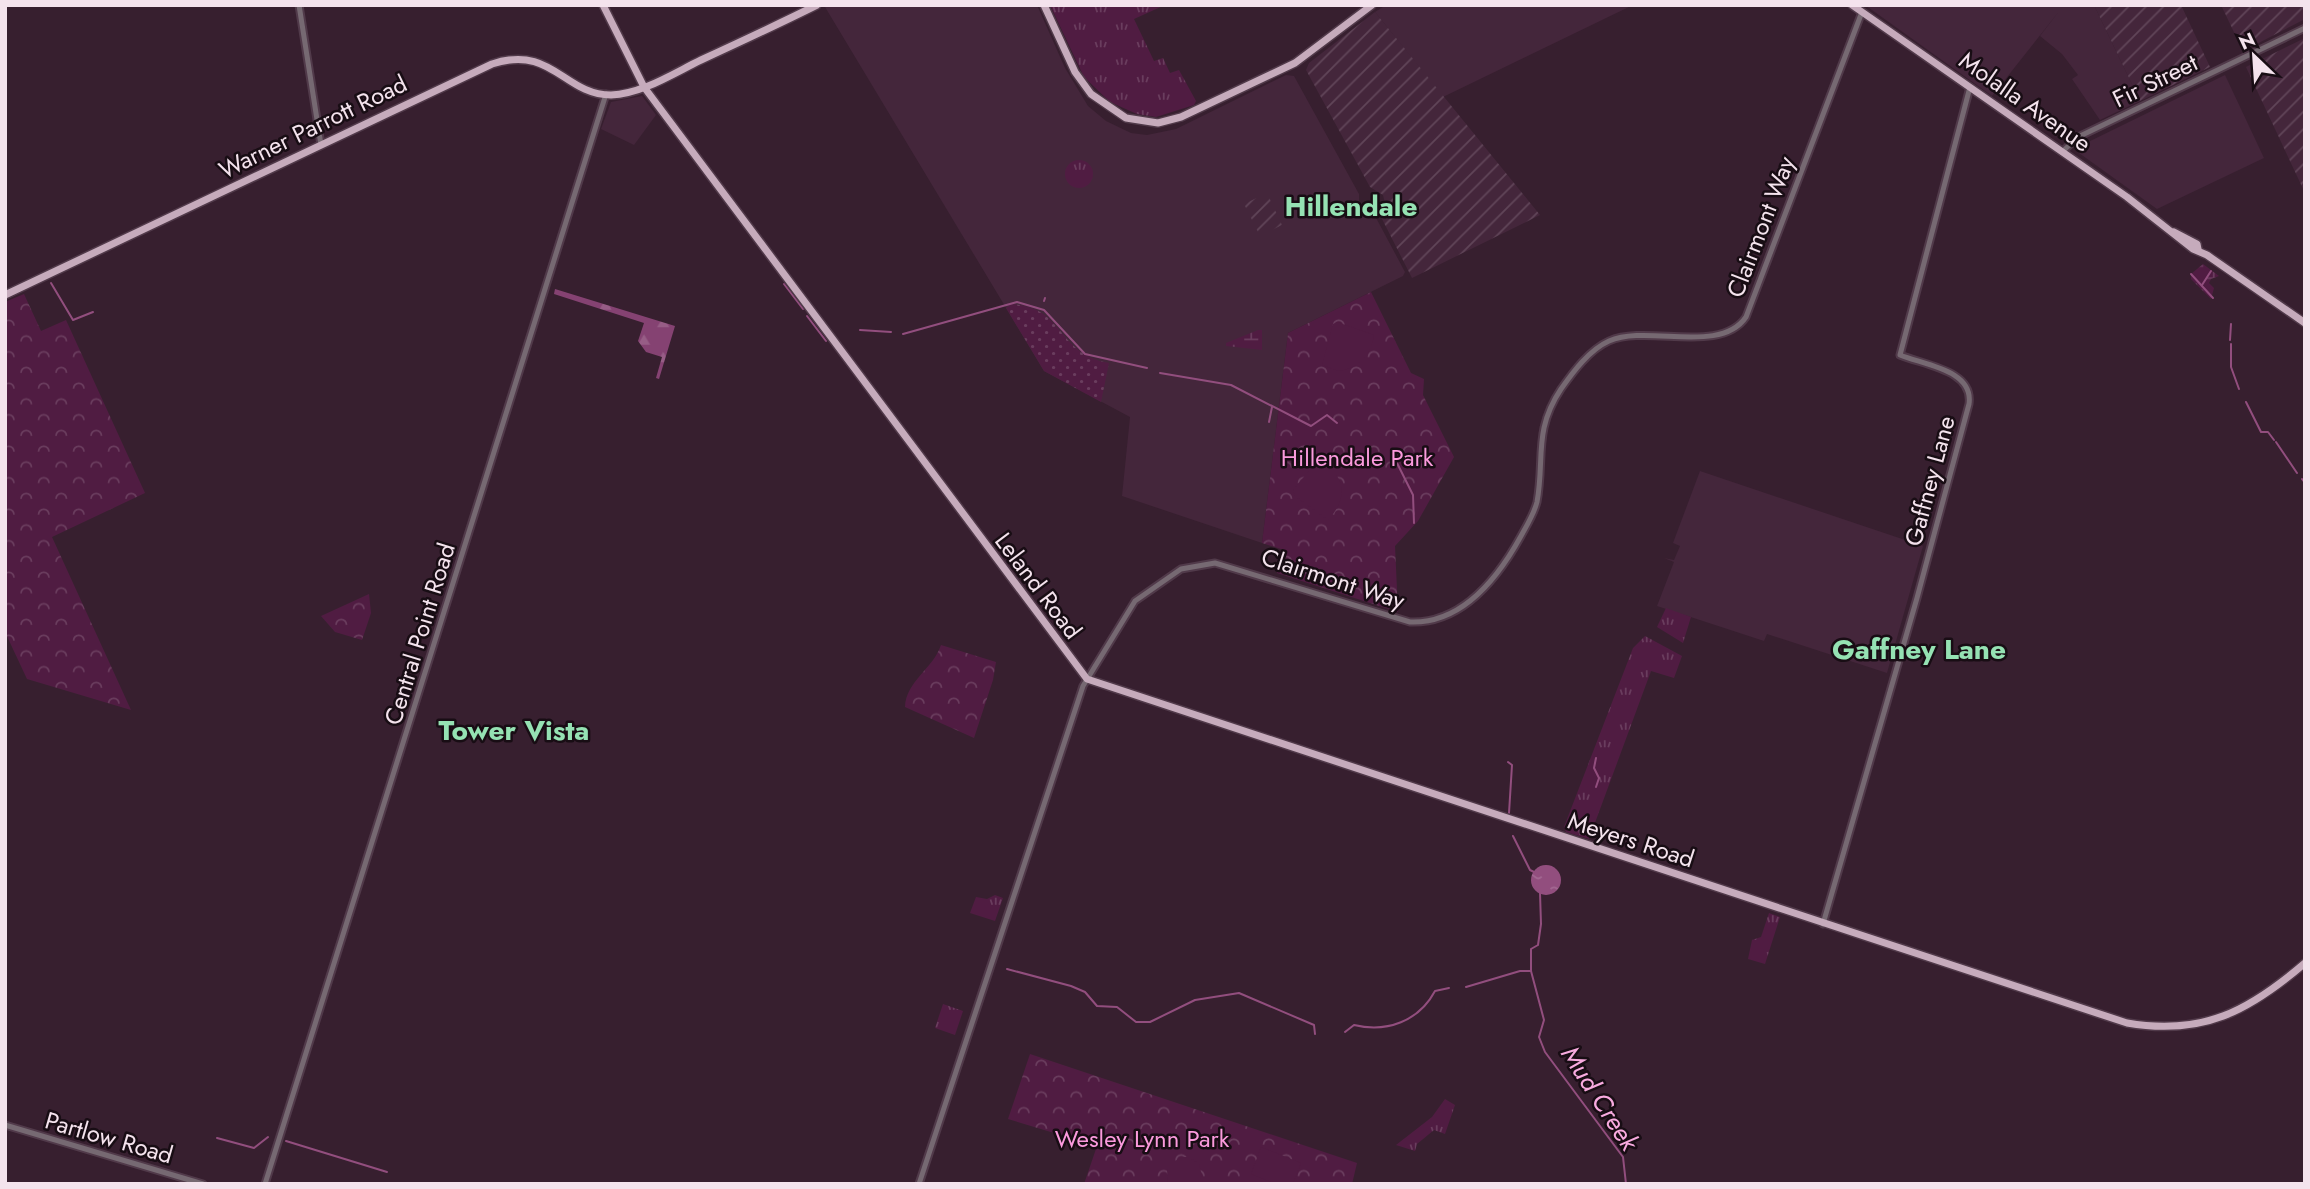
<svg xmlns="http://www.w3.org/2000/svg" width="2310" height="1189" viewBox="0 0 2310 1189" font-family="Jost,sans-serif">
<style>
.built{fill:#44263b}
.industrial{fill:url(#industrial-furrows)}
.grass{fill:url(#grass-tufts)}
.forest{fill:url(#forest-firs)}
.wetland{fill:url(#wetland-marsh)}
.park{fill:url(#park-crowns)}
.garden{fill:url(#garden-dots)}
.pitch{fill:#501c42}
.water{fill:url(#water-ripples)}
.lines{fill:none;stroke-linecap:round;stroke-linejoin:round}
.stream{stroke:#924e7e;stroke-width:2}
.minor-casing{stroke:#513a4a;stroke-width:9}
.major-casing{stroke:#513a4a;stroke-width:10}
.minor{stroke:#766972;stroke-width:5}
.major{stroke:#c6abbc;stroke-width:7}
.labels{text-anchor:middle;stroke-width:5;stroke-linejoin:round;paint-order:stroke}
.street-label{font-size:24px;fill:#f4e3ed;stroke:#180d14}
.park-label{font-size:24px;fill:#fb9add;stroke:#180d14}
.water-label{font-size:26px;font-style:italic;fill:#f8aadf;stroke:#180d14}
.quarter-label{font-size:28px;font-weight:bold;fill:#95e2b3;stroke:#180d14}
</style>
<defs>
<pattern id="industrial-furrows" width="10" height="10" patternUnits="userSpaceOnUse" patternTransform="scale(1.75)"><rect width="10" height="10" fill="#44263b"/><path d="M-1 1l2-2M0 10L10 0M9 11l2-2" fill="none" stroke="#604558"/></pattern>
<pattern id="grass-tufts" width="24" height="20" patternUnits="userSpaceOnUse" patternTransform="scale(1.75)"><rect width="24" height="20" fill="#501c42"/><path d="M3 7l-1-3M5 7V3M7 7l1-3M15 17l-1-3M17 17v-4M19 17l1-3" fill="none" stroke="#6a3d5e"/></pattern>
<pattern id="forest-firs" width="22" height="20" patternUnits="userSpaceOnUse" patternTransform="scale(1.75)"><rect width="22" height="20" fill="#854272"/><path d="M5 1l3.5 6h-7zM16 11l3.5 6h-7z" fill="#975d86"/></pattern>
<pattern id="wetland-marsh" width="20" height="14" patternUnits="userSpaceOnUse" patternTransform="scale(1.75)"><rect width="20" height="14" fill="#501c42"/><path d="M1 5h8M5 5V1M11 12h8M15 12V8" fill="none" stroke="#6a3d5e"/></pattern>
<pattern id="park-crowns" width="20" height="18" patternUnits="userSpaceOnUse" patternTransform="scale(1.75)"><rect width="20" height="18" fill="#501c42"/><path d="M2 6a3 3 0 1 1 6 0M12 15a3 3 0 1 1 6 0" fill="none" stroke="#6a3d5e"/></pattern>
<pattern id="garden-dots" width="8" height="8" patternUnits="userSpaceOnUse" patternTransform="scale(1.75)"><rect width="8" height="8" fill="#501c42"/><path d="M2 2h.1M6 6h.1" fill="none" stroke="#6a3d5e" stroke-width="1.8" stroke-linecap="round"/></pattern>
<pattern id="water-ripples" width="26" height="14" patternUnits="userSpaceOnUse" patternTransform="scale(1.75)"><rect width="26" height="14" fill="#924e7e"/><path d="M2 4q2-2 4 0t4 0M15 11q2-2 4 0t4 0" fill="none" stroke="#a26791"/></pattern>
</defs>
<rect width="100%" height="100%" fill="#371f2f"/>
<g class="built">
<path d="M829,5H1037L1065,68L1088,106L1106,121L1131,133L1147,135L1176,129L1286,75L1294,76L1359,194V206L1364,212L1374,214L1405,272L1403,276L1288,333L1262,543L1122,496L1130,417L1044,371L825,7Z"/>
<path d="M1386,5H1633L1443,97L1375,12Z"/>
<path d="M1865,5H2094L2140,101L2100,120L2072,79L2078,75L2062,54L2040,36L2060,10L1992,96Z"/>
<path d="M2225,75L2264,158L2157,209L2079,153L2080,146Z"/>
<path d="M642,96L656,115L634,145L601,129L611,102Z"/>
<path d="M1700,471L1923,546L1887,673L1767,634L1764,641L1657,606L1674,562L1664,558L1674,560L1680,546L1673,543Z"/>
</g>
<g class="industrial">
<path d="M2094,5H2181L2210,67L2140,101Z"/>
<path d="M2221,5H2305V19L2243,51Z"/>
<path d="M1375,12L1540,215L1412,278L1379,213L1385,203L1383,195L1370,187L1306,70L1309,63Z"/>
<path d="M2305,38V193L2246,67Z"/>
<path d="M1267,193L1282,225L1260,236L1244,204Z"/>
</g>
<g class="grass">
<path d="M1050,5H1165L1134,19L1154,61L1163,58L1170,73L1179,70L1196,101L1194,105L1156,117L1137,114L1110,102L1084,77Z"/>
<circle cx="1079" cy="174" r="14"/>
<path d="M1666,608L1691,617L1683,643L1657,627Z"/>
<path d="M1645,636L1682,656L1674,678L1651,671L1589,839L1566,832L1564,827L1633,648Z"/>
<path d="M995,895L1003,898L995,921L970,913L976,897L987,899Z"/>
<path d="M1769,913L1780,917L1765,964L1748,959L1752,940L1761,937Z"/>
<path d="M943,1004L963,1011L955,1035L935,1028Z"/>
<path d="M1445,1099L1455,1105L1445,1134L1434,1130L1417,1144L1415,1151L1396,1145L1432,1117Z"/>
</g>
<path class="forest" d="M555,289L675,326L659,379L656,378L662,357L646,352L638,341L644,323L554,294Z"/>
<g class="wetland">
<path d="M2203,264L2219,276L2211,279L2209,283L2214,288L2211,299L2191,279V274Z"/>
<path d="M1258,330H1262V350L1226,346V343Z"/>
</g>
<g class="park">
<path d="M1371,292L1411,373L1424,379L1423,395L1454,457L1418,521L1395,546L1398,612L1277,573L1284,550L1262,543L1288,333Z"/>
<path d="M24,294L41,331L66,320L145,493L52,537L131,710L27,679L5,632V302Z"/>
<path d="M369,594L371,613L362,640L335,632L321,616Z"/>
<path d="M941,645L996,662L993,680L974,738L905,707C906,681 933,669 941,645Z"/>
<path d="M1030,1054L1357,1163L1352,1184H1084L1097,1146L1008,1119Z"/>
</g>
<path class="garden" d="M1011,304C1066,307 1055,353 1109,363L1101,402L1044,371L1006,308Z"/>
<g class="pitch">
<path d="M1337,322L1374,335C1371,354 1360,368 1339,371L1322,365L1333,324Z"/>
<path d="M1318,460C1346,475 1349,497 1328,520L1295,496L1293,490Z"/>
<path d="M1261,1147L1301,1163L1293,1184H1276L1251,1174Z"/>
<path d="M1180,1157H1189L1199,1164L1202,1176L1197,1184H1168L1167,1169Z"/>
</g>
<circle class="water" cx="1546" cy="880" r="15"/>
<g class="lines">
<g class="stream">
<path d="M2191,274L2213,298"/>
<path d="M5,281L6,284"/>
<path d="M51,283L73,320L93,312"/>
<path d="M784,284L803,309"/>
<path d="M2202,285L2211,271"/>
<path d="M1044,301L1045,298"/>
<path d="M807,316L826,341"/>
<path d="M860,330L891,332"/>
<path d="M903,334L1017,302L1044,310L1085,354L1147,368"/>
<path d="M2230,340L2231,324"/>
<path d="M2231,344V367L2239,389"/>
<path d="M1160,373L1231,385L1311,426L1327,415L1337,423"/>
<path d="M2246,402L2261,432H2268L2274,440"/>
<path d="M1269,422L1272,407"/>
<path d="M2276,442L2297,473"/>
<path d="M1394,457L1413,495L1414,523"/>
<path d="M2302,479L2305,483"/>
<path d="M1508,762L1512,765L1509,813"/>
<path d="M1596,787L1599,778L1594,768L1596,758"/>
<path d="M1513,836L1530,870L1534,872"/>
<path d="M1540,893L1541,924L1538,945L1531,949V971L1544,1020L1539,1037L1545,1052L1623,1157L1626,1184"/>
<path d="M1007,969L1071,986L1085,992L1097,1006L1117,1007L1136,1022H1150L1195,1000L1239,993L1314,1025L1315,1034"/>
<path d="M1466,987L1520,971H1531"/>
<path d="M1345,1032L1354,1025C1387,1033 1419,1021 1435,991L1449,988"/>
<path d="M217,1138L254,1148L268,1137"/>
<path d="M286,1141L387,1172"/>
</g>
<defs>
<g id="minor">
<path d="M299,5L321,145"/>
<path d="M2062,152L2078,137L2305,28"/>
<path d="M1823,924L1917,598L1969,404C1974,370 1924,365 1900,355L1970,87"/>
<path d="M5,1125L203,1184"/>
<path d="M265,1184L606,94"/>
<path d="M919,1184L1083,686L1135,601L1181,569L1215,563L1410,622C1463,624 1498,578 1521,536C1527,525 1534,514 1537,502C1545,459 1533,431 1561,389C1573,372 1589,350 1609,341C1648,324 1720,355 1746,317L1862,12"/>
</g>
<g id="major">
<path d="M603,5L644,87L1087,679L2127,1023C2203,1036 2249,1011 2305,963"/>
<path d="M1044,5L1075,72L1091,94L1126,118L1158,123L1181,117L1295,63L1372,5"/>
<path d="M1852,5L2127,197L2193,249L2207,255L2305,323"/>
<path d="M2174,232L2197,244L2198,249"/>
<path d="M5,295L492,64C552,44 564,95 611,95C642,94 674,73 701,60C740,42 779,24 817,5"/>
</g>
</defs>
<use href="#minor" class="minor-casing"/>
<use href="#major" class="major-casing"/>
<use href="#minor" class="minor"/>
<use href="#major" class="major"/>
</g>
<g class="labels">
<g class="street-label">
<text transform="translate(2155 81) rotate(-26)" y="8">Fir Street</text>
<text transform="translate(2025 102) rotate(35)" y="8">Molalla Avenue</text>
<text transform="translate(313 127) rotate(-26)" y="8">Warner Parrott Road</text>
<text transform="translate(1761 227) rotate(-69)" y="8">Clairmont Way</text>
<text transform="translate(1930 481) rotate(-75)" y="8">Gaffney Lane</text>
<text transform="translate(1333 579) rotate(18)" y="8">Clairmont Way</text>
<text transform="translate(1038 586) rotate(53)" y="8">Leland Road</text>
<text transform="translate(420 634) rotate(-73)" y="8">Central Point Road</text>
<text transform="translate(1631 840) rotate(18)" y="8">Meyers Road</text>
<text transform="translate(109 1138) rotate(16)" y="8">Partlow Road</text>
</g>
<g class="park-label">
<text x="1357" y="466">Hillendale Park</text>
<text x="1142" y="1147">Wesley Lynn Park</text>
</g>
<g class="water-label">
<text transform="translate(1600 1098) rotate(57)" y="9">Mud Creek</text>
</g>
<g class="quarter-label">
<text x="1351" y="216">Hillendale</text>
<text x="1919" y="659">Gaffney Lane</text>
<text x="514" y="740">Tower Vista</text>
</g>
</g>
<rect width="2310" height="1189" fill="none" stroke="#f4e3ed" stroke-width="14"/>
<g transform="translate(2254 56) rotate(335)" stroke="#180d14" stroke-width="5" paint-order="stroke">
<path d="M0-5L12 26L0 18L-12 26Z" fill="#f4e3ed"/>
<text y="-10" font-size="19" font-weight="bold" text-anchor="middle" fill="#f4e3ed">N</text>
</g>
</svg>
